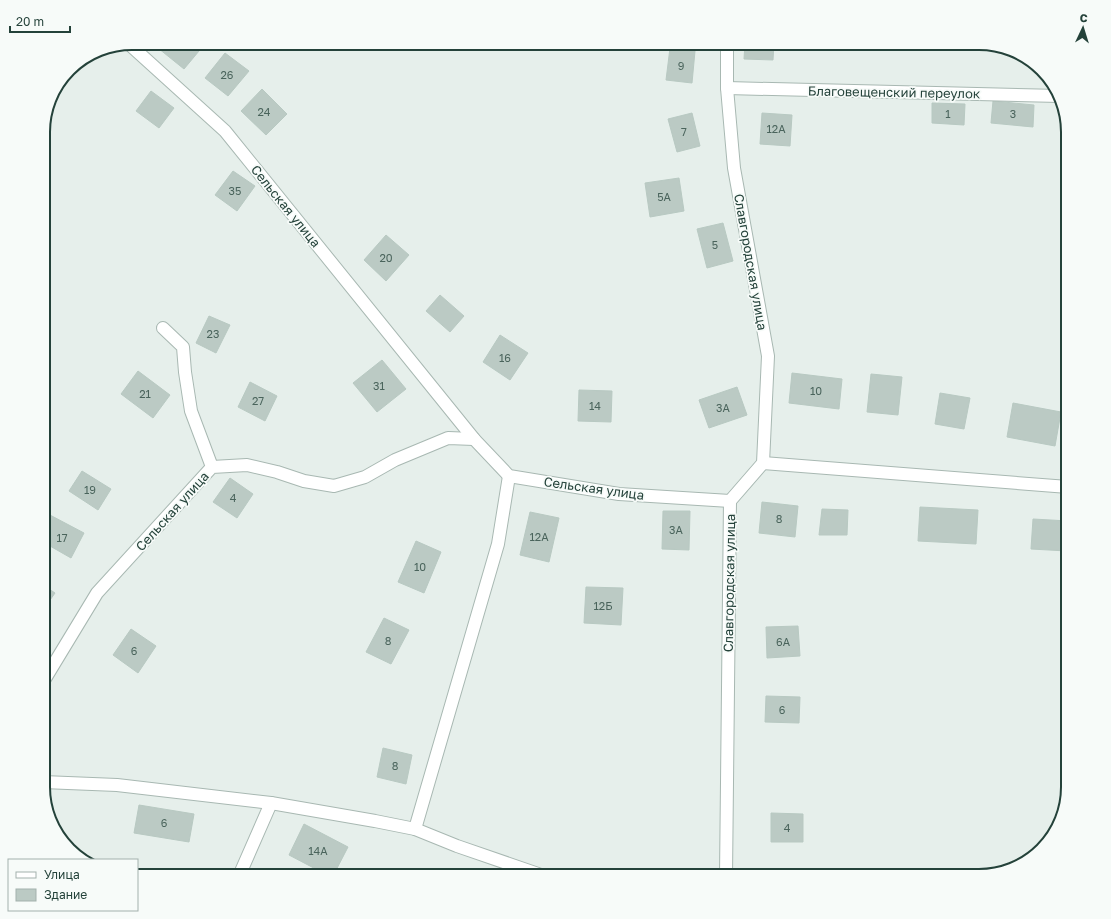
<svg xmlns="http://www.w3.org/2000/svg" width="1111" height="919" viewBox="0 0 1111 919" font-family="'Golos Text',sans-serif">
<style>
.building{fill:#bbcac4;stroke:#b8c9c2}
.lines{fill:none;stroke-linecap:round;stroke-linejoin:round}
.lane-casing{stroke:#a8b8b2;stroke-width:14}
.street-casing{stroke:#a8b8b2;stroke-width:14}
.lane{stroke:#fff;stroke-width:12}
.street{stroke:#fff;stroke-width:12}
.labels{text-anchor:middle;stroke-width:3.5;stroke-linejoin:round;paint-order:stroke}
.number-label{font-size:11px;fill:#4a645c}
.street-label{font-size:13px;fill:#24423a;stroke:#f7fbf9}
.rim{fill:none;stroke:#24423a;stroke-width:2}
</style>
<rect width="100%" height="100%" fill="#e6efeb"/>
<g class="building">
<path d="M154,43H188L199,51L184,69L153,44Z"/>
<path d="M745,43H774L773,60L744,59Z"/>
<path d="M670,48L695,51L692,83L666,80Z"/>
<path d="M225,53L249,71L228,96L205,78Z"/>
<path d="M81,60L71,74L68,72L73,65Z"/>
<path d="M262,89L287,114L266,135L241,111Z"/>
<path d="M151,91L174,108L159,128L136,111Z"/>
<path d="M993,101L1034,105L1033,127L991,123Z"/>
<path d="M932,103L965,104L964,125L932,123Z"/>
<path d="M692,113L700,146L677,152L668,119Z"/>
<path d="M762,113L792,115L790,146L760,144Z"/>
<path d="M1065,115L1068,132V134H1064Z"/>
<path d="M233,171L255,186L237,211L215,195Z"/>
<path d="M679,178L684,211L650,217L645,183Z"/>
<path d="M723,223L733,261L707,268L697,229Z"/>
<path d="M386,235L409,255L386,281L364,260Z"/>
<path d="M440,295L464,316L450,332L426,311Z"/>
<path d="M209,316L230,325L216,353L196,343Z"/>
<path d="M500,335L528,353L510,380L483,362Z"/>
<path d="M382,360L406,389L377,412L353,383Z"/>
<path d="M138,371L170,395L153,418L121,394Z"/>
<path d="M792,373L842,379L839,409L789,403Z"/>
<path d="M871,374L902,377L898,415L867,412Z"/>
<path d="M250,382L277,396L265,421L238,407Z"/>
<path d="M737,387L747,415L709,428L699,400Z"/>
<path d="M579,390L612,391L611,422L578,421Z"/>
<path d="M940,393L970,398L964,429L935,424Z"/>
<path d="M1013,403L1061,412L1055,446L1007,437Z"/>
<path d="M82,471L111,489L98,510L69,491Z"/>
<path d="M230,478L253,494L237,518L213,502Z"/>
<path d="M762,502L798,506L795,537L759,533Z"/>
<path d="M920,507L978,510L976,544L918,541Z"/>
<path d="M822,509L848,510L847,535H819Z"/>
<path d="M663,511H690L689,550L662,549Z"/>
<path d="M530,512L559,518L549,562L520,555Z"/>
<path d="M48,514L84,533L71,558L43,542V523Z"/>
<path d="M1033,519L1068,521L1067,551L1031,549Z"/>
<path d="M416,541L441,552L424,593L398,582Z"/>
<path d="M43,585L55,593L43,610Z"/>
<path d="M586,587L623,588L621,625L584,623Z"/>
<path d="M384,618L409,630L391,664L366,652Z"/>
<path d="M798,626L800,656L767,658L766,627Z"/>
<path d="M131,629L156,646L138,673L113,655Z"/>
<path d="M766,696L800,697L799,723L765,722Z"/>
<path d="M383,748L412,755L406,784L377,777Z"/>
<path d="M139,805L194,814L189,842L134,833Z"/>
<path d="M771,813L803,814V842H771Z"/>
<path d="M304,824L348,847L333,876H329L289,855Z"/>
</g>
<g class="lines">
<defs>
<g id="lane">
<path d="M727,88L1060,96"/>
<path d="M763,463L1068,487"/>
<path d="M43,682L97,593L212,467L247,465L277,472L304,481L334,486L365,477L395,460L448,438L474,439"/>
<path d="M415,829L498,544L509,476"/>
<path d="M239,876L271,803"/>
</g>
<g id="street">
<path d="M129,44L225,131L474,439L509,476L619,494L730,501"/>
<path d="M163,328L183,347L185,372L191,411L212,467"/>
<path d="M43,782L117,785L271,803L375,821L415,829L457,846L544,876"/>
<path d="M726,876L730,501L763,463L768,356L734,168L727,88V43"/>
</g>
</defs>
<use href="#lane" class="lane-casing"/>
<use href="#street" class="street-casing"/>
<use href="#lane" class="lane"/>
<use href="#street" class="street"/>
</g>
<g class="labels">
<g class="number-label">
<text x="681" y="70">9</text>
<text x="227" y="79">26</text>
<text x="264" y="116">24</text>
<text x="948" y="118">1</text>
<text x="1013" y="118">3</text>
<text x="776" y="133">12А</text>
<text x="684" y="136">7</text>
<text x="235" y="195">35</text>
<text x="664" y="201">5А</text>
<text x="715" y="249">5</text>
<text x="386" y="262">20</text>
<text x="213" y="338">23</text>
<text x="505" y="362">16</text>
<text x="379" y="390">31</text>
<text x="816" y="395">10</text>
<text x="145" y="398">21</text>
<text x="258" y="405">27</text>
<text x="595" y="410">14</text>
<text x="723" y="412">3А</text>
<text x="90" y="494">19</text>
<text x="233" y="502">4</text>
<text x="779" y="523">8</text>
<text x="676" y="534">3А</text>
<text x="539" y="541">12А</text>
<text x="62" y="542">17</text>
<text x="420" y="571">10</text>
<text x="603" y="610">12Б</text>
<text x="388" y="645">8</text>
<text x="783" y="646">6А</text>
<text x="134" y="655">6</text>
<text x="782" y="714">6</text>
<text x="395" y="770">8</text>
<text x="164" y="827">6</text>
<text x="787" y="832">4</text>
<text x="318" y="855">14А</text>
</g>
<g class="street-label">
<text transform="translate(894 92) rotate(1)" y="5">Благовещенский переулок</text>
<text transform="translate(286 206) rotate(51)" y="5">Сельская улица</text>
<text transform="translate(751 262) rotate(80)" y="5">Славгородская улица</text>
<text transform="translate(594 488) rotate(8)" y="5">Сельская улица</text>
<text transform="translate(172 511) rotate(-48)" y="5">Сельская улица</text>
<text transform="translate(729 583) rotate(-89)" y="5">Славгородская улица</text>
</g>
</g>
<path d="M0 0H1111V919H0ZM132 50H979A82 82 0 0 1 1061 132V787A82 82 0 0 1 979 869H132A82 82 0 0 1 50 787V132A82 82 0 0 1 132 50Z" fill="#f7fbf9" fill-rule="evenodd"/>
<path class="rim" d="M132 50H979A82 82 0 0 1 1061 132V787A82 82 0 0 1 979 869H132A82 82 0 0 1 50 787V132A82 82 0 0 1 132 50Z"/>
<rect x="8" y="859" width="130" height="52" fill="#f7fbf9" stroke="#a3b1ad"/>
<rect x="16" y="872" width="20" height="6" fill="#ffffff" stroke="#a3b1ad"/>
<text x="44" y="879" font-size="12" fill="#24423a">Улица</text>
<rect x="16" y="889" width="20" height="12" fill="#bbcac4" stroke="#a3b1ad"/>
<text x="44" y="899" font-size="12" fill="#24423a">Здание</text>
<g transform="translate(1083 28) rotate(4)" stroke="#f7fbf9" stroke-width="3" paint-order="stroke">
<path d="M0-3L7 15L0 10L-7 15Z" fill="#24423a"/>
<text y="-6" font-size="11" font-weight="bold" text-anchor="middle" fill="#24423a">С</text>
</g>
<path d="M10 26v6h60v-6" fill="none" stroke="#24423a" stroke-width="2"/>
<text x="16" y="26" font-size="12" fill="#24423a" stroke="#f7fbf9" stroke-width="3" paint-order="stroke">20 m</text>
</svg>
